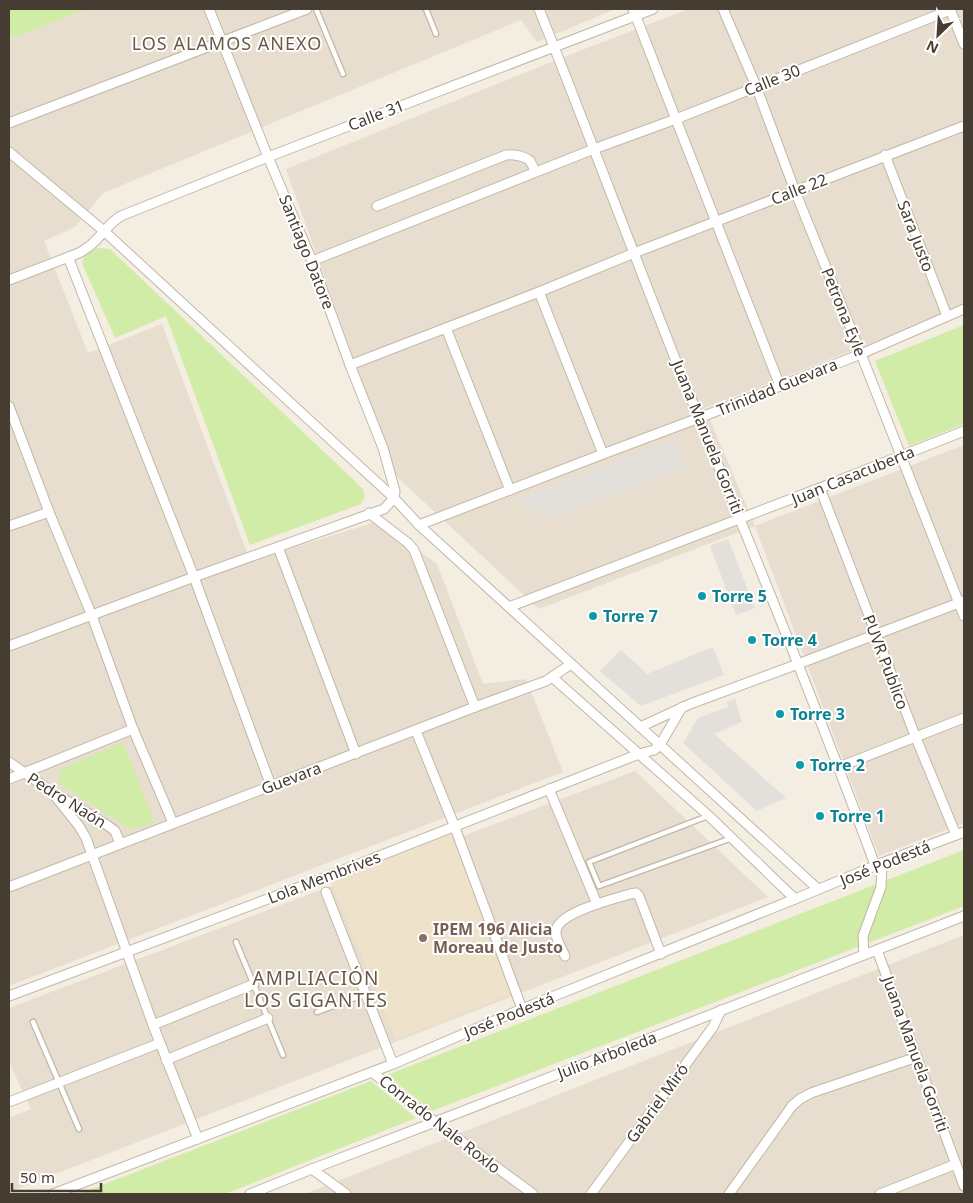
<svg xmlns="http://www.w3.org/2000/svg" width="973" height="1203" viewBox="0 0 973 1203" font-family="'Noto Sans',sans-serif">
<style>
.residential{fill:#e8decf}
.education{fill:#eee2ca}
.green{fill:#d1eca6}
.parking{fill:#e3dfdb}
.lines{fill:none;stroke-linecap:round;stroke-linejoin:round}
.lane-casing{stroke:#c2b7a7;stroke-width:7}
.street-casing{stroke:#c2b7a7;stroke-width:11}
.lane{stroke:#fff;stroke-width:4.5}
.street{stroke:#fff;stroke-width:9}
.culture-dot{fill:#0f9aa8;stroke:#fff;stroke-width:2}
.education-dot{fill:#8d6e63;stroke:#fff;stroke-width:2}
.labels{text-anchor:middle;stroke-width:4;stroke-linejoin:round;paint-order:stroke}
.street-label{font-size:16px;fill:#453c32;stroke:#fff}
.culture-label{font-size:16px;font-weight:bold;fill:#0d838f;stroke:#fff;text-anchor:start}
.education-label{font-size:16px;font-weight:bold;fill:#785e54;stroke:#fff;text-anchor:start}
.neighbourhood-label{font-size:18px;letter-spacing:1px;fill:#695a48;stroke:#fff}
.quarter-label{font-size:19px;letter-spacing:1px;fill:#695a48;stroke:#fff}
</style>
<rect width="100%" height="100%" fill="#f3ede2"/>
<g class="residential">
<path d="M88,9H615L537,42L521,20L103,193L75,227L44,241L88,353L162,324L250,561L379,521L437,564L483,684L526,679L563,772L9,986V39Z"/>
<path d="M689,9H964V307L705,408L755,526L964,445V823L879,856L755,526L539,609L395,475L286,169L569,55Z"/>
<path d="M635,771L768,897L9,1192V1118L31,1109L9,1062V1008Z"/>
<path d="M964,935V1194H305Z"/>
</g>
<path class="education" d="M453,833L512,994L396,1039L331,882Z"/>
<g class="green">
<path d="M9,9H88L9,39Z"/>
<path d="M97,248L110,249L363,489L365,497L361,504L250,545L166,316L115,338L82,263L84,256Z"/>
<path d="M964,325V424L909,446L875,361Z"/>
<path d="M123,742L155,823L130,829L59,783L58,776L62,769Z"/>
<path d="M964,850V906L432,1111L387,1075Z"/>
<path d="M371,1081L416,1118L225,1194H79Z"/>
</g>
<g class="parking">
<path d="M676,439L687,467L552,517L514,500Z"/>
<path d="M728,539L755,608L736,615L710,546Z"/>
<path d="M713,647L724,675L641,706L600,671L621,650L647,674Z"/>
<path d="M735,698L742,722L714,734L786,798L757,811L683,743L698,718L728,707L727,702Z"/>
</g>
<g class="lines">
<defs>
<g id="lane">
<path d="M316,9L343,74"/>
<path d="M426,9L436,34"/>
<path d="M708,816L589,862L599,886L732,838"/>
<path d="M236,942L283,1055"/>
<path d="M317,1012L366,994"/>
<path d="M33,1022L79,1129"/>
</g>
<g id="street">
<path d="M209,9L268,157L312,261L350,365L383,448L395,491L394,498"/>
<path d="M539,9C587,129 632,250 680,371C746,535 814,699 875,865"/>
<path d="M633,9L780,386"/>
<path d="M723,9L756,86L795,191L861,354L964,616"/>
<path d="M950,9L964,44"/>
<path d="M9,123L307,9"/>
<path d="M9,152L104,231L394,498L419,525L818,889"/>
<path d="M885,155L947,316"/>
<path d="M377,206L506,155C513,154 525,156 530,161C532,164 534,169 535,172"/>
<path d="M68,257L194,577L271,786"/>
<path d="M312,261L594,149L676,119L950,10"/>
<path d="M9,280L79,253C84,250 89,247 93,243C103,234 109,223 121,216L268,157L653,9"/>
<path d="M539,292L603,454"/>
<path d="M446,328L510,490"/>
<path d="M350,365L539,292L634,253L964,126"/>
<path d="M9,406L49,512L92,616L133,729L173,823"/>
<path d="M820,488L916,738L956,835"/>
<path d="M369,513L408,543L414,550L475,707"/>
<path d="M419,525L603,454L699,418L861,354L964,309"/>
<path d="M9,526L49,512"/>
<path d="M278,547L356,754"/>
<path d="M509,607L820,488L964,431"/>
<path d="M9,646L194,577L384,509L394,498"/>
<path d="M552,677L709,816L795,899"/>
<path d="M640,727L690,704L798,664L964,601"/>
<path d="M416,731L454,825L522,1009"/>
<path d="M9,762L51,791L107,825L115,831L120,843"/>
<path d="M839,767L964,718"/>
<path d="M9,779L133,729"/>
<path d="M549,789L597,904"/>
<path d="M51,791L79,826L86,838L153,1025L198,1139"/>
<path d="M9,887L475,707L546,681L571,664"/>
<path d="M326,892L393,1064"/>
<path d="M877,950L964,1186"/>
<path d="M864,955L863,936L881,887L882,863"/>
<path d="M565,956C562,949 555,939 556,931C558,912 614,899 630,894L636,893L639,896L661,954"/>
<path d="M9,996L321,879L639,754L654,750L660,745L682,707"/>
<path d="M153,1025L254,984"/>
<path d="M166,1060L268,1018"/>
<path d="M372,1072L435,1122L533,1194"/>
<path d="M9,1102L160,1043"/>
<path d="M312,1169L346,1194"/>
<path d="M53,1194L393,1064L522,1009L795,899L882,863L964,832"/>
<path d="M250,1194L312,1169L435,1122L964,916"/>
<path d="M591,1194L713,1027L721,1010"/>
<path d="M729,1194L792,1106L800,1099L811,1093L917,1057"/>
<path d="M880,1194L956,1164"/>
</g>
</defs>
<use href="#lane" class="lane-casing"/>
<use href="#street" class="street-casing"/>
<use href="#lane" class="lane"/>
<use href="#street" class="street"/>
</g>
<g class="culture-dot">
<circle cx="702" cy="596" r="5"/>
<circle cx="593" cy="616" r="5"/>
<circle cx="752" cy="640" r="5"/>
<circle cx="780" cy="714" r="5"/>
<circle cx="800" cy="765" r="5"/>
<circle cx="820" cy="816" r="5"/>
</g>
<circle class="education-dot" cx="423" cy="938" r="5"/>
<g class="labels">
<g class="street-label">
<text transform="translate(772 80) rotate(-22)" y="6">Calle 30</text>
<text transform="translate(376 115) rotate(-21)" y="6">Calle 31</text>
<text transform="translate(799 189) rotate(-21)" y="6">Calle 22</text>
<text transform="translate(916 236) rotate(69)" y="6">Sara Justo</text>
<text transform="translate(307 252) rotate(68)" y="6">Santiago Datore</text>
<text transform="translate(844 312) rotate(68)" y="6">Petrona Eyle</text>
<text transform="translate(777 387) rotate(-22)" y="6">Trinidad Guevara</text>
<text transform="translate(708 437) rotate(68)" y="6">Juana Manuela Gorriti</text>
<text transform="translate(853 475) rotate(-22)" y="6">Juan Casacuberta</text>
<text transform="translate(886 662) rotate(69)" y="6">PUVR Publico</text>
<text transform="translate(291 778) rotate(-21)" y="6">Guevara</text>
<text transform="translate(67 800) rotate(32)" y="6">Pedro Naón</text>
<text transform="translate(885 863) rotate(-22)" y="6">José Podestá</text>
<text transform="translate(324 877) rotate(-21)" y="6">Lola Membrives</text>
<text transform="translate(509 1015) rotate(-22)" y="6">José Podestá</text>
<text transform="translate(916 1054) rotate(70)" y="6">Juana Manuela Gorriti</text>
<text transform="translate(607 1055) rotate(-21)" y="6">Julio Arboleda</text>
<text transform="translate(657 1103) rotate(-54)" y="6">Gabriel Miró</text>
<text transform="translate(440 1124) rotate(38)" y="6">Conrado Nale Roxlo</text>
</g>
<g class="culture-label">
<text x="712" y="602">Torre 5</text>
<text x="603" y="622">Torre 7</text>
<text x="762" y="646">Torre 4</text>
<text x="790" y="720">Torre 3</text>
<text x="810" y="771">Torre 2</text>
<text x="830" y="822">Torre 1</text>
</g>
<g class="education-label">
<text x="433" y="935">IPEM 196 Alicia<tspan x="433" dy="18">Moreau de Justo</tspan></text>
</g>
<g class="neighbourhood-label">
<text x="227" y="50">LOS ALAMOS ANEXO</text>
</g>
<g class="quarter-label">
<text x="316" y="985">AMPLIACIÓN<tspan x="316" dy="22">LOS GIGANTES</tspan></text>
</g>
</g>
<rect width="973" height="1203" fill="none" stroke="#453c32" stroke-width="20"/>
<g transform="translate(938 35) rotate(205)" stroke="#ffffff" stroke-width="4" paint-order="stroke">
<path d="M0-4L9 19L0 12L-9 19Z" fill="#453c32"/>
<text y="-8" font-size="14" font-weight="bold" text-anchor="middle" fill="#453c32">N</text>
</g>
<path d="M12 1183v8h89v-8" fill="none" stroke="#453c32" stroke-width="2.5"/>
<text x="20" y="1183" font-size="15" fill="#453c32" stroke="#ffffff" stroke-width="4" paint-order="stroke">50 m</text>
</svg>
